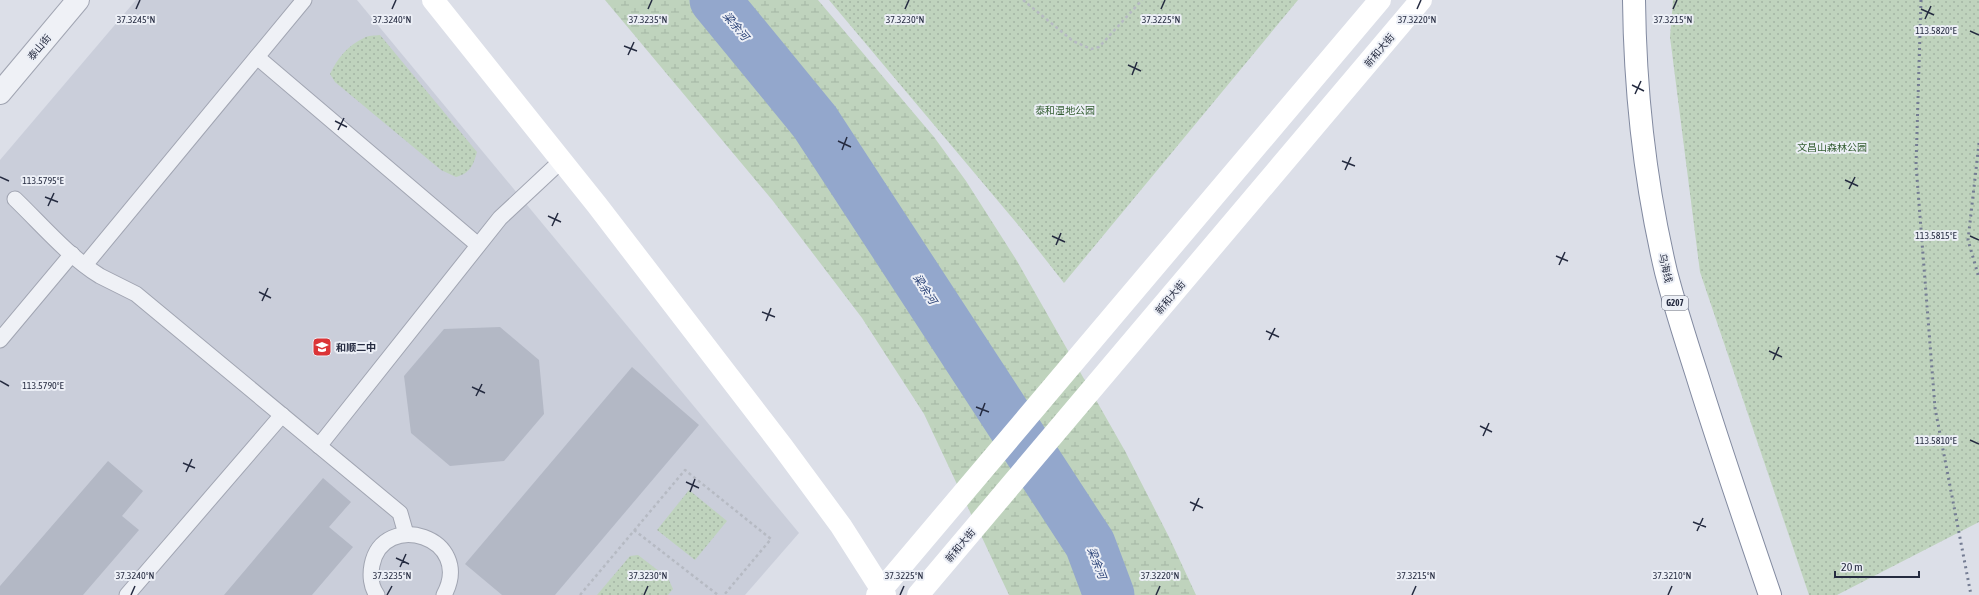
<svg xmlns="http://www.w3.org/2000/svg" width="1979" height="595" viewBox="0 0 1979 595" font-family="'Asap Condensed','Noto Sans SC',sans-serif">
<style>
.built{fill:#caceda}
.grass{fill:url(#grass-dots)}
.wetland{fill:url(#wetland-marsh)}
.lines{fill:none;stroke-linecap:round;stroke-linejoin:round}
.river{stroke:#93a7cc;stroke-width:51}
.building{fill:#b3b8c5}
.service-casing{stroke:#a1a5b2;stroke-width:17}
.tertiary-casing{stroke:#a1a5b2;stroke-width:24}
.trunk-casing{stroke:#828aa0;stroke-width:24}
.path{stroke:#b6bac3;stroke-width:2.5;stroke-dasharray:3 3;stroke-linecap:butt}
.service{stroke:#eff1f6;stroke-width:15}
.tertiary{stroke:#eff1f6;stroke-width:22}
.secondary{stroke:#fff;stroke-width:22}
.trunk{stroke:#fff;stroke-width:22}
.rail{stroke:#747c93;stroke-width:3;stroke-dasharray:2 4;stroke-linecap:butt}
.ticks{fill:none;stroke:#252b40;stroke-width:1.5}
.labels{text-anchor:middle;stroke-width:4;stroke-linejoin:round;paint-order:stroke}
.shield{fill:#eceff6;stroke:#616677;stroke-width:1}
.shield-label{font-size:9px;font-weight:bold;fill:#252b40}
.street-label{font-size:10px;fill:#252b40;stroke:#eceff6}
.park-label{font-size:10px;fill:#335d31;stroke:#eceff6}
.poi-label{font-size:10px;font-weight:bold;fill:#252b40;stroke:#eceff6;text-anchor:start}
.water-label{font-size:11px;font-style:italic;fill:#2b4378;stroke:#eceff6}
.ticks-label{font-size:10px;text-anchor:middle;fill:#252b40;stroke:#eceff6;stroke-width:4;stroke-linejoin:round;paint-order:stroke}
</style>
<defs>
<pattern id="grass-dots" width="8" height="8" patternUnits="userSpaceOnUse"><rect width="8" height="8" fill="#bfd3bd"/><path d="M2 2h.1M6 6h.1" fill="none" stroke="#a4b5a4" stroke-width="1.8" stroke-linecap="round"/></pattern>
<pattern id="wetland-marsh" width="20" height="14" patternUnits="userSpaceOnUse"><rect width="20" height="14" fill="#bfd3bd"/><path d="M1 5h8M5 5V1M11 12h8M15 12V8" fill="none" stroke="#a4b5a4"/></pattern>
</defs>
<rect width="100%" height="100%" fill="#dcdfe8"/>
<path class="built" d="M136,0H357L799,533L745,595H0V160Z"/>
<g class="grass">
<path d="M829,0H1298L1064,283L1024,232Z"/>
<path d="M1673,0H1979V522L1837,595H1809L1700,272L1670,37Z"/>
<path d="M380,35L477,152C473,166 470,173 456,177L441,170L335,82L330,74C337,59 348,45 364,38C368,35 375,36 380,35Z"/>
<path d="M689,490L727,521L695,560L657,530Z"/>
<path d="M638,555L668,578L673,589L668,595H597L630,556Z"/>
</g>
<path class="wetland" d="M605,0H818L934,137L966,181L1017,261L1125,451L1169,537L1196,595H1009L924,414L862,318L773,201Z"/>
<g class="lines">
<path class="river" d="M715,0L815,122L1090,544L1109,595"/>
</g>
<g class="building">
<path d="M500,327L539,360L544,414L504,461L450,466L411,433L404,376L444,329Z"/>
<path d="M632,367L699,425L555,595H502L465,564Z"/>
<path d="M108,461L143,491L122,516L139,530L83,595H0V586Z"/>
<path d="M323,478L351,502L329,527L353,547L312,595H224Z"/>
</g>
<g class="lines">
<defs>
<g id="service">
<path d="M257,57L478,245"/>
<path d="M15,199C42,225 68,256 100,276C112,282 124,288 136,294L400,513L406,534"/>
<path d="M85,265L304,0"/>
<path d="M0,340L72,254"/>
<path d="M319,446L500,218L561,161"/>
<path d="M127,595L282,415"/>
<path d="M377,595C371,587 370,575 372,565C383,509 475,537 444,595"/>
</g>
<path id="tertiary" d="M0,93L78,0"/>
<path id="trunk" d="M1634,0C1635,91 1645,183 1666,272C1675,307 1686,341 1697,375C1720,449 1745,522 1770,595"/>
</defs>
<use href="#service" class="service-casing"/>
<use href="#tertiary" class="tertiary-casing"/>
<use href="#trunk" class="trunk-casing"/>
<g class="path">
<path d="M1023,0L1073,41L1091,49L1099,47L1142,0"/>
<path d="M634,530L718,595"/>
<path d="M580,595L685,470L771,539L724,595"/>
</g>
<use href="#service" class="service"/>
<use href="#tertiary" class="tertiary"/>
<g class="secondary">
<path d="M433,0L597,205L782,446L841,526L885,595"/>
<path d="M877,595L1380,0"/>
<path d="M918,595L1421,0"/>
</g>
<use href="#trunk" class="trunk"/>
<g class="rail">
<path d="M1921,0L1916,165L1935,408L1971,595"/>
<path d="M1979,143L1968,240L1979,278"/>
</g>
</g>
<path class="ticks" d="M136,9L140,0M392,9L396,0M648,9L652,0M905,9L909,0M1161,9L1165,0M1417,9L1421,0M1673,9L1677,0M1921,9L1934,15M1925,19L1931,6M1970,31L1979,35M624,46L637,51M628,55L634,42M1128,65L1141,71M1132,75L1137,62M1632,85L1644,91M1635,94L1641,81M335,121L347,127M338,130L344,118M838,141L851,147M842,150L847,137M1342,161L1355,166M1345,170L1351,157M0,177L9,181M1845,180L1858,186M1849,189L1855,177M45,197L58,202M48,206L54,193M548,216L561,222M552,226L558,213M1052,236L1065,242M1970,236L1979,240M1056,245L1061,233M1556,256L1568,261M1559,265L1565,252M259,292L271,298M262,301L268,288M762,312L775,317M766,321L771,308M1266,331L1279,337M1269,340L1275,328M1769,351L1782,357M1773,360L1779,347M0,381L9,386M472,387L485,393M476,396L482,384M976,407L989,412M980,416L985,403M1480,426L1492,432M1483,436L1489,423M1970,440L1979,444M183,463L195,468M186,472L192,459M686,482L699,488M690,492L695,479M1190,502L1203,508M1193,511L1199,498M1693,522L1706,527M1697,531L1703,518M396,558L409,564M400,567L406,554M131,595L135,586M387,595L392,586M644,595L648,586M900,595L904,586M1156,595L1160,586M1412,595L1416,586M1668,595L1672,586"/>
<defs>
<symbol id="school-square" viewBox="-11 -11 22 22"><rect x="-9" y="-9" width="18" height="18" rx="4" fill="#db3437" stroke="#eceff6"/><path d="M0-5L7-2L0 1L-7-2ZM-4 1L0 2.5L4 1V4Q0 6-4 4Z" fill="#fff"/></symbol>
</defs>
<g fill-rule="evenodd">
<use href="#school-square" x="311" y="336" width="22" height="22"/>
</g>
<g class="labels">
<rect class="shield" x="1662" y="296" width="26" height="14" rx="3"/>
<g class="shield-label">
<text x="1675" y="306">G207</text>
</g>
<g class="street-label">
<text transform="translate(39 47) rotate(-50)" y="4">泰山街</text>
<text transform="translate(1379 50) rotate(-50)" y="4">新和大街</text>
<text transform="translate(1666 268) rotate(77)" y="4">乌海线</text>
<text transform="translate(1170 297) rotate(-50)" y="4">新和大街</text>
<text transform="translate(960 545) rotate(-50)" y="4">新和大街</text>
</g>
<g class="park-label">
<text x="1065" y="114">泰和湿地公园</text>
<text x="1832" y="151">文昌山森林公园</text>
</g>
<g class="poi-label">
<text x="336" y="351">和顺二中</text>
</g>
<g class="water-label">
<text transform="translate(736 26) rotate(50)" y="4">梁余河</text>
<text transform="translate(925 289) rotate(57)" y="4">梁余河</text>
<text transform="translate(1097 563) rotate(69)" y="4">梁余河</text>
</g>
</g>
<g class="ticks-label">
<text x="136" y="23">37.3245°N</text>
<text x="392" y="23">37.3240°N</text>
<text x="648" y="23">37.3235°N</text>
<text x="905" y="23">37.3230°N</text>
<text x="1161" y="23">37.3225°N</text>
<text x="1417" y="23">37.3220°N</text>
<text x="1673" y="23">37.3215°N</text>
<text x="1936" y="34">113.5820°E</text>
<text x="43" y="184">113.5795°E</text>
<text x="1936" y="239">113.5815°E</text>
<text x="43" y="389">113.5790°E</text>
<text x="1936" y="444">113.5810°E</text>
<text x="135" y="579">37.3240°N</text>
<text x="392" y="579">37.3235°N</text>
<text x="648" y="579">37.3230°N</text>
<text x="904" y="579">37.3225°N</text>
<text x="1160" y="579">37.3220°N</text>
<text x="1416" y="579">37.3215°N</text>
<text x="1672" y="579">37.3210°N</text>
</g>
<path d="M1835 571v6h84v-6" fill="none" stroke="#252b40" stroke-width="2"/>
<text x="1841" y="571" font-size="12" fill="#252b40" stroke="#eceff6" stroke-width="3" paint-order="stroke">20 m</text>
</svg>
